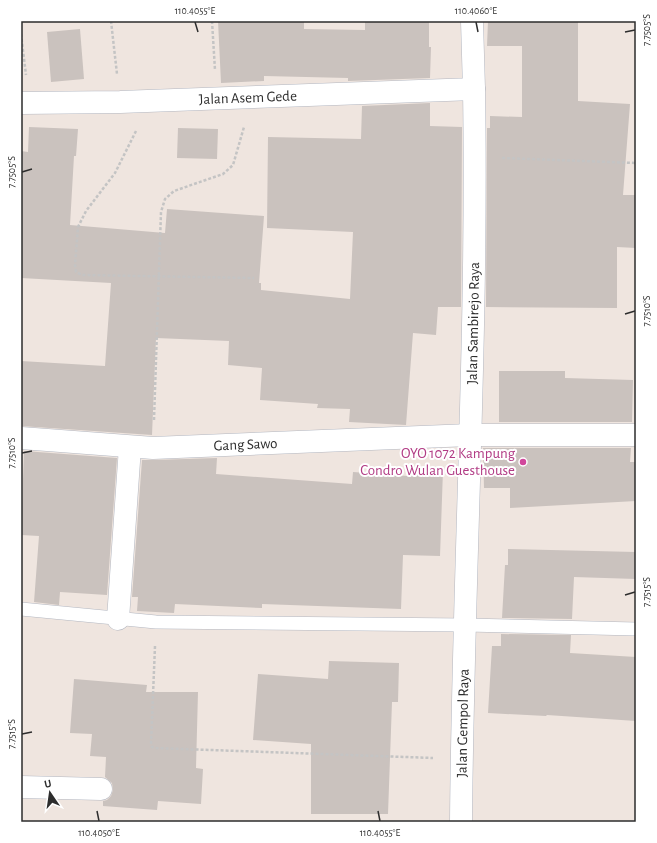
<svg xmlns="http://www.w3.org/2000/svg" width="657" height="843" viewBox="0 0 657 843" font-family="'Alegreya Sans',sans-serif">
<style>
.building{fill:#cac2be}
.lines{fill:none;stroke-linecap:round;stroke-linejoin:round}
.service-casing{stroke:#b3b7c1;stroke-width:14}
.minor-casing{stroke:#b3b7c1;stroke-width:23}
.tertiary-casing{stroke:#b3b7c1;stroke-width:23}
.path{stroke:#c4c4c4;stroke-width:2.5;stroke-dasharray:3 2;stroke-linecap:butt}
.service{stroke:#fff;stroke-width:13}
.minor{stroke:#fff;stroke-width:22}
.tertiary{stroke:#fff;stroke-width:22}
.ticks{fill:none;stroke:#2d2d2d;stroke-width:1.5}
.hotel-dot{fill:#d1479c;stroke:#fff;stroke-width:1.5}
.labels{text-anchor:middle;stroke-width:4;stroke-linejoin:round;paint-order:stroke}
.street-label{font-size:15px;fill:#2d2d2d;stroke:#fff}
.hotel-label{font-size:15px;fill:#b23c85;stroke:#fff;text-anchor:end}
.neatline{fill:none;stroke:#2d2d2d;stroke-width:1.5}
.ticks-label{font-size:10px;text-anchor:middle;fill:#2d2d2d}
</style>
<rect width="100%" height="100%" fill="#efe5df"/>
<g class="building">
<path d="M218,21H304V29L365,30V21H429V47H431L430,78L348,81V78L264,76V81L221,83Z"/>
<path d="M488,21H578V101L630,104L623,195H636V248L617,247V308L486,307L487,128H490V116L522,117V46H487Z"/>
<path d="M80,29L84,79L51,82L47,32Z"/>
<path d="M430,103V126L462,127L461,307H438L436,335L413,333L406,425L349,422L350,409L317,408L318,404L260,400L262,368L228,365L229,341L156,338L152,435L21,426V361L105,366L111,283L21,278V151L28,152L29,127L78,129L76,156H74L70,225L165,233L167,209L264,216L259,283H261V290L350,299L353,232L267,228L268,137L361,139L362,106Z"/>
<path d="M178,128L218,129L217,159L177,158Z"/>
<path d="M499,371H565V378L633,380L632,422H499Z"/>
<path d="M483,448H631L630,462H636V501L510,508V488H484Z"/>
<path d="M24,451L117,458L107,595L60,592L59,605L34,602L39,536L21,535Z"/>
<path d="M217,458L216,474L352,484L353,472L407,476L408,468L443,470L440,556L403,555L401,609L262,604V608L175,604L174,613L137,611L138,597H132L142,460H154Z"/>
<path d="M508,549L636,552V579L574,577L572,619L502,618L505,565H508Z"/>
<path d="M501,634L571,635L570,653L636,657V721L547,715L546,716L488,713L492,646H501Z"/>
<path d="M329,661L399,663L398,702H392L388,814H311V744L253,740L258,674L328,679Z"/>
<path d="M74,679L147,685L146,692H198L196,768L203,769L201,804L158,801L157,810L103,806V801L107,800L111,796L113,790L112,783L105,777L106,757L90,756L92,734L70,733Z"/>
</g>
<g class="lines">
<defs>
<path id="service" d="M21,609L156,622L466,625L636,629"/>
<g id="minor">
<path id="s1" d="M21,438L153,448L470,435H636"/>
<path d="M118,619L130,447"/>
<path d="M21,787L101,789"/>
<path id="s2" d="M461,822C463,578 478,333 474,89"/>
</g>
<g id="tertiary">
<path id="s3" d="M21,103L120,102L474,89L472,21"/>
</g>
</defs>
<use href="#service" class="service-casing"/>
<use href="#minor" class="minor-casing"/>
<use href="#tertiary" class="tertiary-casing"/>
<g class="path">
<path d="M111,21L117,74"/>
<path d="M212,21L215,70"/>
<path d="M21,34L26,75"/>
<path d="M136,131L115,173L86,211L78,227L75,265L76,272L82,275L254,278"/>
<path d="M502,158L636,163"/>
<path d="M154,420L161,212L165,199L174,191L223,174L233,165L244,127"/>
<path d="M155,646L151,744L152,747L155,748L433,758"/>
</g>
<use href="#service" class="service"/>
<use href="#minor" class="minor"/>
<use href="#tertiary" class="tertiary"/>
</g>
<path class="ticks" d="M195,22L198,32M476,22L478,32M625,32L635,30M22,172L32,169M625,314L635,311M22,453L32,451M625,595L635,592M22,734L32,732M97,811L99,821M378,811L380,821"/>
<circle class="hotel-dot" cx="523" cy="462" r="4"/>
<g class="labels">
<g class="street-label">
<text dy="5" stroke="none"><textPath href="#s3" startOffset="227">Jalan Asem Gede</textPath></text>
<text dy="5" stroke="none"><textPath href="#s2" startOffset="499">Jalan Sambirejo Raya</textPath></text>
<text dy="5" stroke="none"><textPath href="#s1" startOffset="225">Gang Sawo</textPath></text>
<text dy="5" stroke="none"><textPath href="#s2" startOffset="99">Jalan Gempol Raya</textPath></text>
</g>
<g class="hotel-label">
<text x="515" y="458">OYO 1072 Kampung<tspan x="515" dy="17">Condro Wulan Guesthouse</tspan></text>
</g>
</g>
<rect width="657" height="843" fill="none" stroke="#ffffff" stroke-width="44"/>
<g transform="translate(50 793) rotate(347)" stroke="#ffffff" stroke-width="3" paint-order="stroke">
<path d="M0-3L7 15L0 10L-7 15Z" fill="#2d2d2d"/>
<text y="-6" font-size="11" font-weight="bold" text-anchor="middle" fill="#2d2d2d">U</text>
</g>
<rect x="22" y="22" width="613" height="799" class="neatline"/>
<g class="ticks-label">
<text x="195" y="14">110.4055°E</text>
<text x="476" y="14">110.4060°E</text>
<text transform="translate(646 30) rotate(-90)" y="4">7.7505°S</text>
<text transform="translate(11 172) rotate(-90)" y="4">7.7505°S</text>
<text transform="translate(646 311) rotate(-90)" y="4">7.7510°S</text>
<text transform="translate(11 453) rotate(-90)" y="4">7.7510°S</text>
<text transform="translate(646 592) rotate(-90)" y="4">7.7515°S</text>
<text transform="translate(11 734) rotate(-90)" y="4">7.7515°S</text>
<text x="99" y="836">110.4050°E</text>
<text x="380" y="836">110.4055°E</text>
</g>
</svg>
